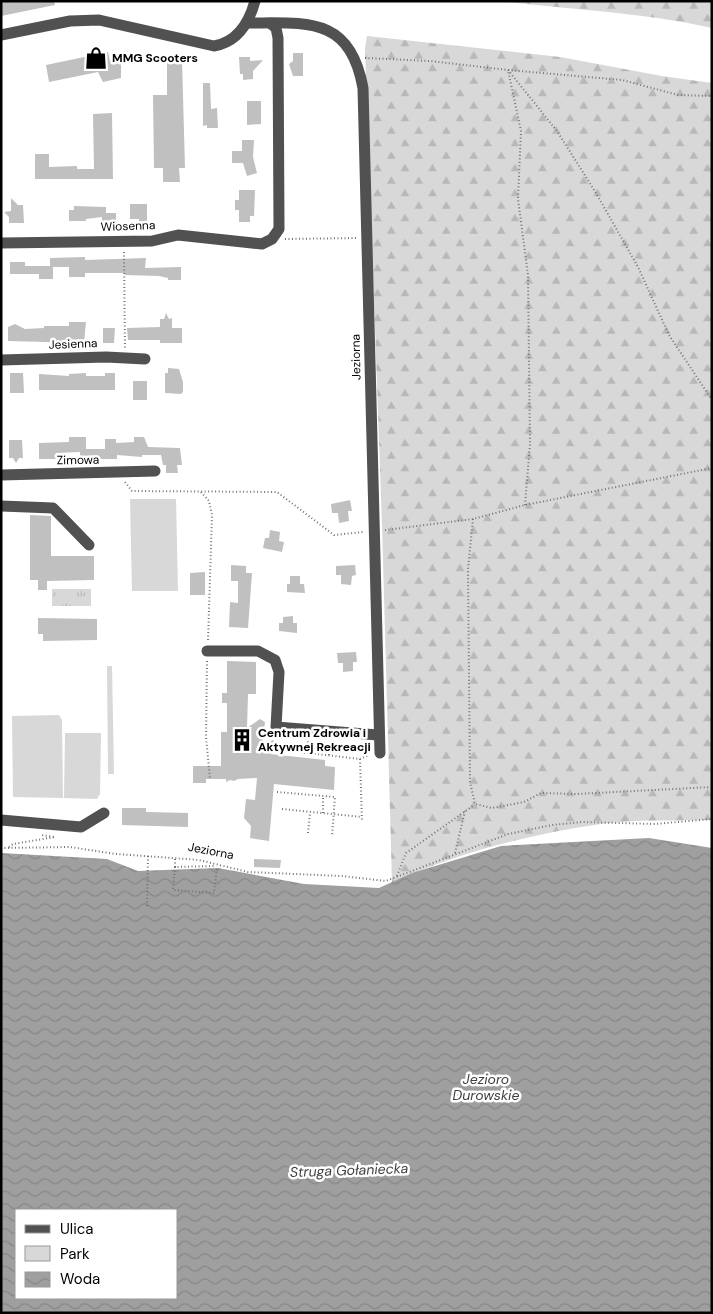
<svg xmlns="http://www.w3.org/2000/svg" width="713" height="1314" font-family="'DM Sans',sans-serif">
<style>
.green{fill:#d8d8d8}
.forest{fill:url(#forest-firs)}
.park{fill:url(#park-tufts)}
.water{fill:url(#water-waves);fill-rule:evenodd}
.building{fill:#c0c0c0}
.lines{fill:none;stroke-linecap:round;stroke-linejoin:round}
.path{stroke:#737373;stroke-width:2;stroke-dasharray:1 2.5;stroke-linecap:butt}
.minor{stroke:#515151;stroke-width:11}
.labels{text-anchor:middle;stroke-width:5;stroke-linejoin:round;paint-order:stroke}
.poi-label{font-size:12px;font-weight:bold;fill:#000;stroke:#fff;text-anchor:start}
.street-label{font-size:12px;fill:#000;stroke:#fff}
.water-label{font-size:14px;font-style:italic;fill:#404040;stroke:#fff}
</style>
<defs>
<pattern id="forest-firs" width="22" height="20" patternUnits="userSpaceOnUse" patternTransform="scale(1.25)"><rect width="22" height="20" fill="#d8d8d8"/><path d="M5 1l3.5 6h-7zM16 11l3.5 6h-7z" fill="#b8b8b8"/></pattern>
<pattern id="park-tufts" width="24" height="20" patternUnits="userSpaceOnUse" patternTransform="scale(1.25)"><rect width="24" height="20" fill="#d8d8d8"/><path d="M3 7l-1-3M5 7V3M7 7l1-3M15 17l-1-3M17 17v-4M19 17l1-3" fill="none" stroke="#b8b8b8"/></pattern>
<pattern id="water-waves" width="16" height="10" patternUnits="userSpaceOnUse" patternTransform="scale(1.25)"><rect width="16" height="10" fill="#9f9f9f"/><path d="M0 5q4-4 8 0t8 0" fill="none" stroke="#878787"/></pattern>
</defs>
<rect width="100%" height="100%" fill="#fff"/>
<!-- green -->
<g class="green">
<polygon points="130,499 176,499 178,591 132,591"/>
<polygon points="107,666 112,666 114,774 108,774"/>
<polygon points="59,715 62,720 63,798 13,797 12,716"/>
<polygon points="65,733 101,733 100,794 97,799 64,798"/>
</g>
<!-- forest -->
<g class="forest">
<path d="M500,1h212v27c-70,-16 -141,-18 -212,-27z"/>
<path d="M367,36l193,21 102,19 50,7v737c-37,1 -75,-1 -111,4 -70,10 -145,29 -209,59l-10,-358 -17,-477z"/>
</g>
<!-- park -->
<rect class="park" x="52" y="589" width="39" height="17"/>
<!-- water -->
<path class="water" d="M649,838l63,10v465h-711v-460l106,6 31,12 80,-3 86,16 75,4 33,-15 89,-27zM16,1210h160v88h-160z"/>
<!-- building -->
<g class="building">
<polygon points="1,1 54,1 55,5 1,16"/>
<polygon points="108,52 110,61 121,60 121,78 103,82 98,72 49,82 46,65"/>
<polygon points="293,53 303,53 303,76 293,76 289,64 293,61"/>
<polygon points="239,57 250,57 250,61 263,60 253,71 253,79 243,80 243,74 240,74"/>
<polygon points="182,60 185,168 179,168 180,182 163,182 163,168 154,168 153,95 167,95 167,61"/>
<polygon points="203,83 210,83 211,109 217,108 218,128 207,128 207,125 203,126"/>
<polygon points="247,101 261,101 261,124 247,125"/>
<polygon points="112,113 113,179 35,179 35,154 49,154 49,167 77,166 77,169 94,169 93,114"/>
<polygon points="242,140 254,140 253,157 257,173 247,176 243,163 232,163 232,151 242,151"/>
<polygon points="239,190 255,190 254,216 250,216 250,222 239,222 239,210 235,210 235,200 239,200"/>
<polygon points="11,198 18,205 23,205 24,223 9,223 9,217 4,212 11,211"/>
<polygon points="130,204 147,204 147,226 139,226 139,219 130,219"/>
<polygon points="74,206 106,207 106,213 116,213 116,227 102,227 102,217 86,219 86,221 69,221 69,210 74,210"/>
<polygon points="85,257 85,260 146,258 145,268 181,267 181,280 168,280 168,278 159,276 125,275 125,273 85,273 85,277 69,277 69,267 53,267 53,279 39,279 39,274 10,274 10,262 25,262 25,266 50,266 50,258"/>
<polygon points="166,313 169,319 172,318 172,328 182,328 182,343 160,343 160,340 128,340 127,328 160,327 160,319 164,319"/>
<polygon points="69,322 86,322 84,343 8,341 8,327 15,324 25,329 44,328 44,326 69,326"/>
<polygon points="103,328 115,328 114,343 103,343"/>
<polygon points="168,368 179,369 183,382 183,392 181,394 165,393 165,373 168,373"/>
<polygon points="10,373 23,373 24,393 10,393"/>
<polygon points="86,373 86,376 105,376 105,373 115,373 115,390 39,390 39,374 69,376 69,374"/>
<rect x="133" y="381" width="14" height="19"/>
<polygon points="69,437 86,437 86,449 105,449 105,439 116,439 116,443 134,442 134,437 144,437 148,447 180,448 182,465 177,465 178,473 166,473 166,465 163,465 161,455 142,455 142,457 117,455 117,459 80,459 80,452 56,453 56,459 39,459 39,443 69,442"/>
<polygon points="9,440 22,440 23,458 19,458 16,463 13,458 9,458"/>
<polygon points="350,500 352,511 348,511 349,521 339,523 338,513 332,513 331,504"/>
<polygon points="30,515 51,516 51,556 94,556 94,580 47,581 47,590 38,590 38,580 30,580"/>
<polygon points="270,530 280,532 279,541 284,542 282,552 263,548 265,538 269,538"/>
<polygon points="231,565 246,566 246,573 252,573 248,628 229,627 230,602 238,603 238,581 231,581"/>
<polygon points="355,565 356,575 352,576 351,585 341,584 341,575 336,575 336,566"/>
<polygon points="205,572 205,595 190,595 190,573"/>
<polygon points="290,576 300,576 300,584 304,584 305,593 287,592 287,584 290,584"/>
<polygon points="293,616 293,623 297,623 297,633 279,631 279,623 283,623 283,617"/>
<polygon points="38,618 97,619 97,640 43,641 43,634 38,634"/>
<polygon points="356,652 357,662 353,662 353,671 343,672 343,663 338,663 337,653"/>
<polygon points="227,661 256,662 256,694 248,694 247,728 260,719 265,722 262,745 273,740 278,745 270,754 325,760 325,766 335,767 334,790 274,784 269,841 250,838 251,826 244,818 246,799 255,800 257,778 238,779 234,781 230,780 226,782 226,779 206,779 206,783 193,783 193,766 221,766 221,732 227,732 227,703 222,703 222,693 227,693"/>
<polygon points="122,808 146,808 146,812 188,813 188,827 122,825"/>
<polygon points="254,859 281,860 280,868 254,867"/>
</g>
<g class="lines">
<!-- path -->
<g class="path">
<polyline points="365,58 430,61 508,70 557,131 596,193 638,267 669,335 712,400"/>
<polyline points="285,239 358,238"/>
<polyline points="124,252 125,348"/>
<polyline points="125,482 132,491 277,492 334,535 363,532"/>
<polyline points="201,492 209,501 212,515 208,641"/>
<polyline points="525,505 530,444 528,275 518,199 521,131 508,70 622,80 678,95 712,96"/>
<polyline points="473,519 468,569 470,782 475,804 492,808 524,802 541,793 576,794 712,787"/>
<polyline points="385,530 473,519 525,505 712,468"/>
<polyline points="207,661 206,737 210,779"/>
<polyline points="288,748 291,751 360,759 369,755"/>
<polyline points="307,753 308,740"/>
<polyline points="329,755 330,743"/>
<polyline points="360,759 362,822"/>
<polyline points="277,792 335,797 332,836"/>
<polyline points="282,809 362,817"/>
<polyline points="323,813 323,796"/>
<polyline points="308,833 310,813"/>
<polyline points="9,847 13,844 55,837 41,835"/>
<polyline points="1,848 70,847 116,854 199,860 248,872 342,876 386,881 508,834 552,825 582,822 655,824 712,819"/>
<polyline points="455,853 465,811"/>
<polyline points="175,859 175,867 214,866"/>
<polyline points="175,867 173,890 214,893 217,867"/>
<polyline points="397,876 406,853 474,805"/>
<polyline points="147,906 148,856"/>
</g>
<!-- minor -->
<g class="minor">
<path d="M247,23c60,0 103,-7 116,65l17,665"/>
<path d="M1,35l69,-14 29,-1 115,26c24,-4 35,-23 41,-45"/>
<polyline points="1,243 152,241 178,235 262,244 272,239 279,229 278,38 276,28 271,24"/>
<polyline points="1,360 106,357 145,359"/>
<polyline points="1,475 155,471"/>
<polyline points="1,506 53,508 89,545"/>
<polyline points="207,651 258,651 275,660 279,672 276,727 378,735"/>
<polyline points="1,820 81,827 104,813"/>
</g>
</g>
<!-- icons -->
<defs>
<symbol id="shop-bare" viewBox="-9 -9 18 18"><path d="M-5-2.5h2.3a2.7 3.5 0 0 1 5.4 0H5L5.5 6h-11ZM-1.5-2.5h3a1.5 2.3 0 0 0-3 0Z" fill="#000" stroke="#fff" stroke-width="2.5" paint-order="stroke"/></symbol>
<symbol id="building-bare" viewBox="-9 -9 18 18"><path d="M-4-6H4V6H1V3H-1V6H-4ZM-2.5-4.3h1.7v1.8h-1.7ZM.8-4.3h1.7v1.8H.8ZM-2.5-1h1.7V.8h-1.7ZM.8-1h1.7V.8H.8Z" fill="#000" stroke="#fff" stroke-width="2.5" paint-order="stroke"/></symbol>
</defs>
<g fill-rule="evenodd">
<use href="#shop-bare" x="80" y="42" width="32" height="32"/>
<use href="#building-bare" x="226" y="724" width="32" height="32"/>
</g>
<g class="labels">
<!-- poi labels -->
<g class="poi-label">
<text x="112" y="62">MMG Scooters</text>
<text x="258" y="737">Centrum Zdrowia i<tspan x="258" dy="14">Aktywnej Rekreacji</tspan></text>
</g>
<!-- street labels -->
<g class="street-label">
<text transform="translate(128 226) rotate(-2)" y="4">Wiosenna</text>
<text transform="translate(73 344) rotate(-2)" y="4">Jesienna</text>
<text transform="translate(356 357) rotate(-91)" y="4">Jeziorna</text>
<text transform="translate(78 460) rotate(-1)" y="4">Zimowa</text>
<text transform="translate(211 851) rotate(11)" y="4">Jeziorna</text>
</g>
<!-- water labels -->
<g class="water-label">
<text x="486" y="1084">Jezioro<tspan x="486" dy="16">Durowskie</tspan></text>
<text transform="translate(349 1170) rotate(-2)" y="5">Struga Gołaniecka</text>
</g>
</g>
<!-- border -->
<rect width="713" height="1314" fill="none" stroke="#000000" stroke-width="5"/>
<!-- legend -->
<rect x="15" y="1209" width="162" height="90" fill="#ffffff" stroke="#999999"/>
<rect x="25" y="1225" width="25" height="8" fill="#515151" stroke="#999999"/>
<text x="60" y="1234" font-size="15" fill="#000000">Ulica</text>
<rect x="25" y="1246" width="25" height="15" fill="#d8d8d8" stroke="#999999"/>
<text x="60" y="1259" font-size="15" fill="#000000">Park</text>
<rect x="25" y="1272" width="25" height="15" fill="url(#water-waves)" stroke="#999999"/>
<text x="60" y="1284" font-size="15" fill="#000000">Woda</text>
</svg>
